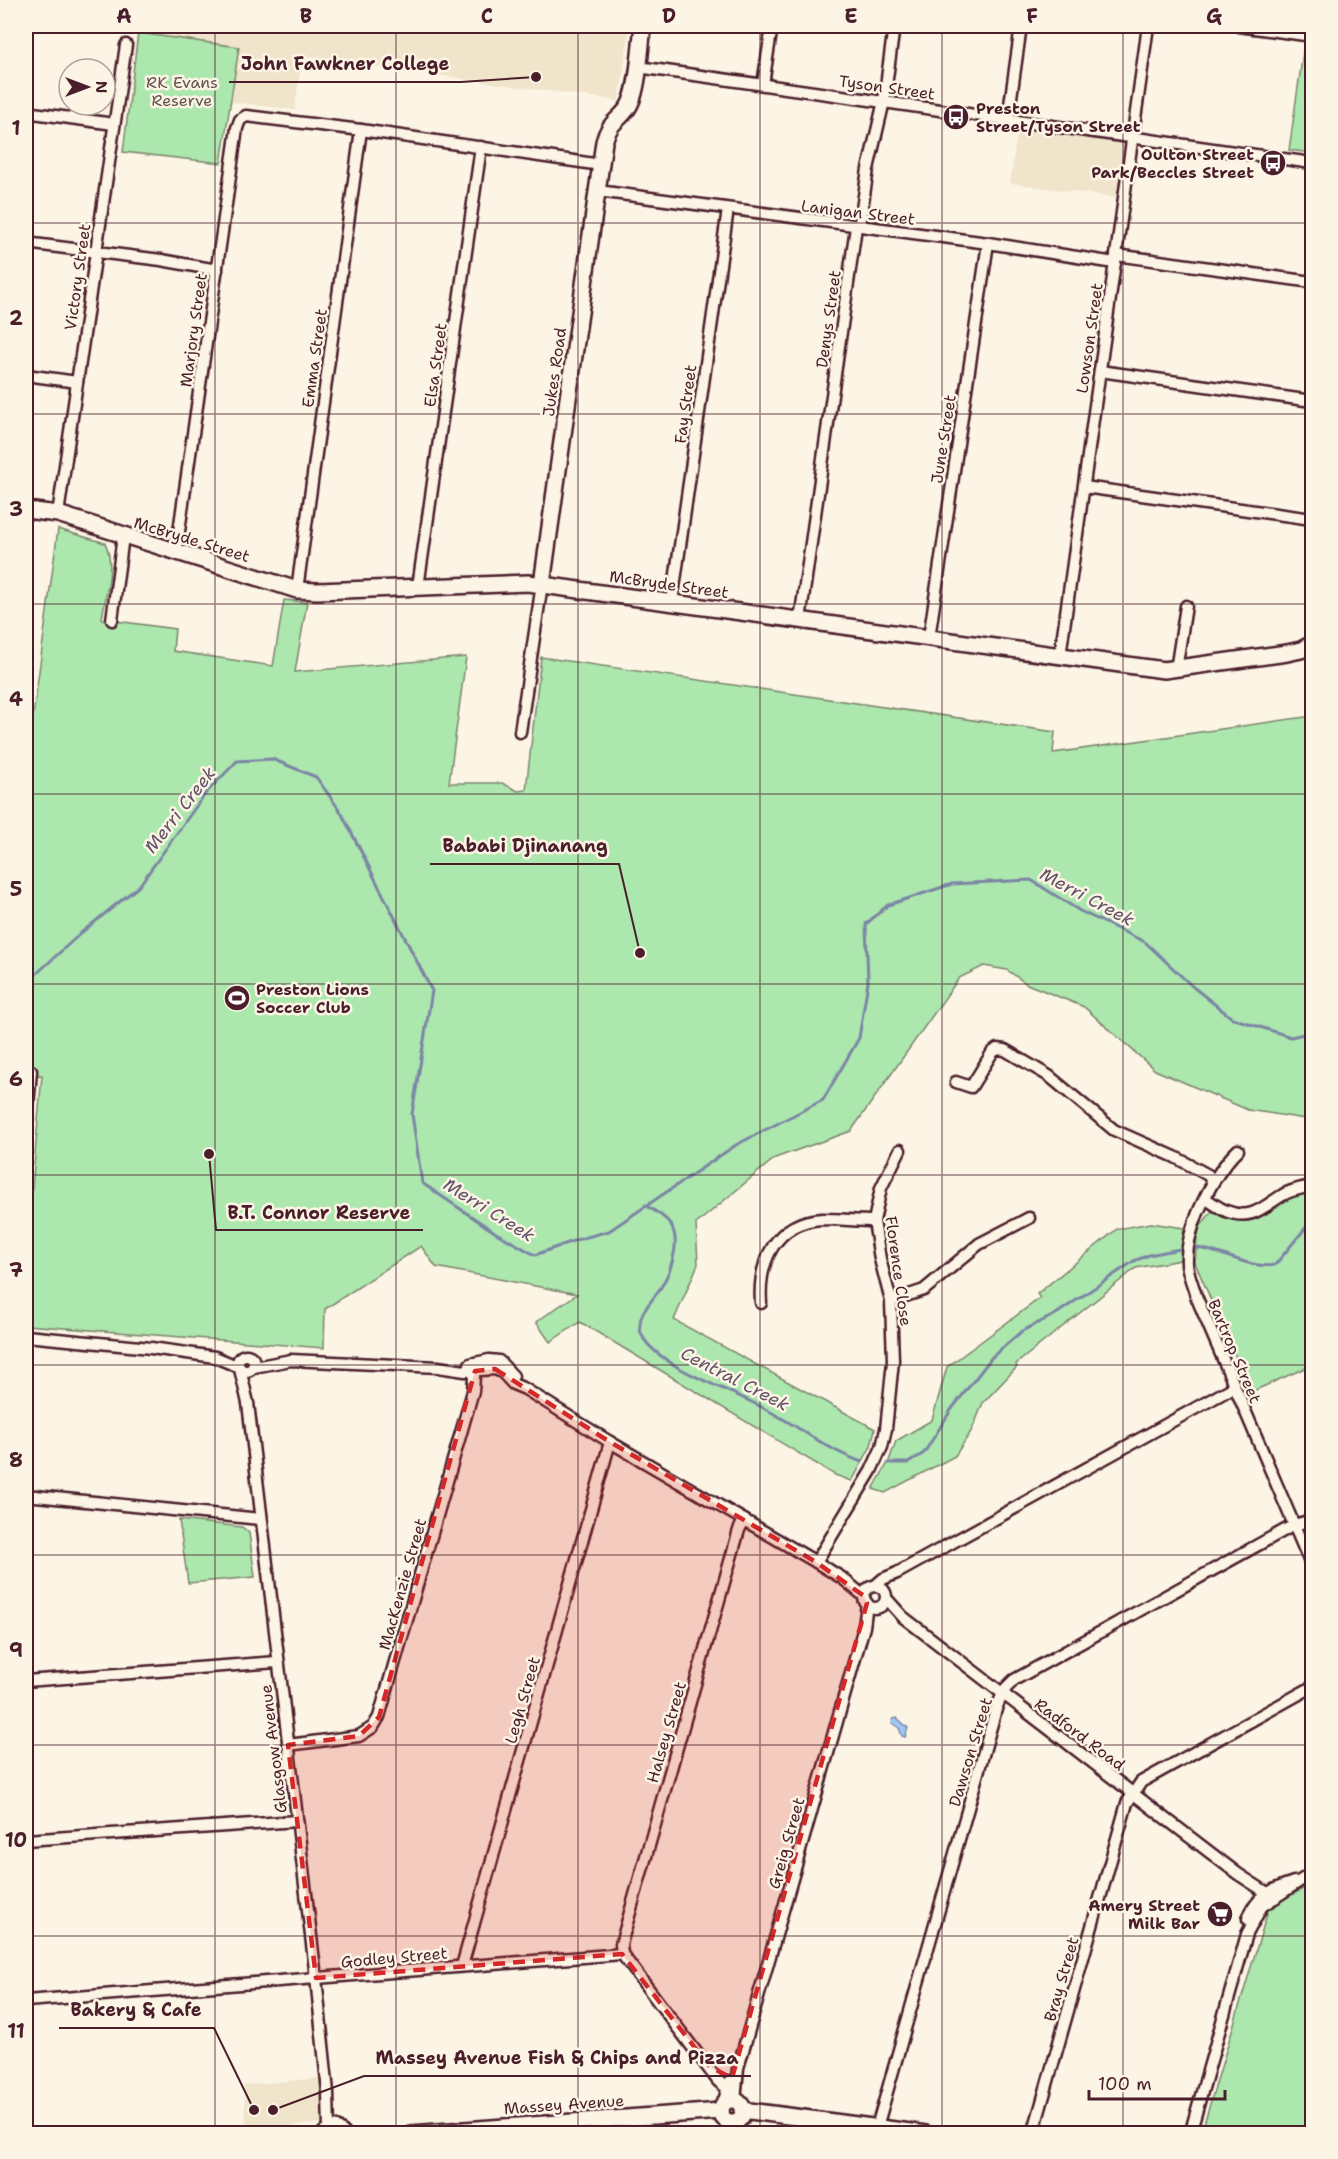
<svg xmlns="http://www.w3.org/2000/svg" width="1338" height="2159" font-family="'Shantell Sans',sans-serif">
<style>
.built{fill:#f0e4cb}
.green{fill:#ace7ad;stroke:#7b836c;stroke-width:1.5}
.water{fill:#9dc9f7;stroke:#7c85a5;stroke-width:1.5}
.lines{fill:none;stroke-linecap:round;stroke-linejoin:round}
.stream{stroke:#7c85a5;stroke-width:3}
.street-casing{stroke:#4a1f2b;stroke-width:15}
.secondary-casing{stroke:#4a1f2b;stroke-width:20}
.street{stroke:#fcf5e5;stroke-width:10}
.secondary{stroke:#fcf5e5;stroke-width:15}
.marked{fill:#d62828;fill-opacity:0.2;stroke:#d62828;stroke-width:4.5;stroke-dasharray:12 8;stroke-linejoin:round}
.grid{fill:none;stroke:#4a1f2b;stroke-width:1.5;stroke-opacity:0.55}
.labels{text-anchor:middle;stroke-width:5;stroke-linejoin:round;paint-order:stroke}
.park-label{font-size:16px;fill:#62514c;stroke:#fcf5e5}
.street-label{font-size:16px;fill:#4a1f2b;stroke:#fcf5e5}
.poi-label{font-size:16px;font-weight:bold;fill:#4a1f2b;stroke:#fcf5e5;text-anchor:start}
.water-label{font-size:18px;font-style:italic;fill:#635268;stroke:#fcf5e5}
.leader{fill:none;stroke:#4a1f2b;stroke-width:2}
.callout-dot{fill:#4a1f2b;stroke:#fcf5e5;stroke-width:2}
.callout-label{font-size:18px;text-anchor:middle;font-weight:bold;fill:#4a1f2b;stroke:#fcf5e5;stroke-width:5;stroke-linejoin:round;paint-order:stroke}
.neatline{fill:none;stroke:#4a1f2b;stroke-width:2}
.grid-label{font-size:20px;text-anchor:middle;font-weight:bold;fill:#4a1f2b}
</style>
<rect width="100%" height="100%" fill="#fcf5e5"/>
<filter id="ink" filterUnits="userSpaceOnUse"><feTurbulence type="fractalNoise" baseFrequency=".0167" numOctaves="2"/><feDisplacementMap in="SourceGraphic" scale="12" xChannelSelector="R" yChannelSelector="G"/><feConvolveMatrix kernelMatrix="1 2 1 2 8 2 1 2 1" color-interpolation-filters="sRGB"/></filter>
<g filter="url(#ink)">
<!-- built -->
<g class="built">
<polygon points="128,26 630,26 619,101 302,56 295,110 231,102 238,47 127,32"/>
<polygon points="1018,125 1124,142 1126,151 1119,198 1010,183"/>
<polygon points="322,2078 326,2123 246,2130 244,2085"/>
</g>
<!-- green -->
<g class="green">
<polygon points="138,33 239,47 221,163 123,152"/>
<polygon points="1304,45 1312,46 1312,153 1289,150"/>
<path d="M58,529l47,14c11,22 0,53 -3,76l73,10 -2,22 100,15 11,-66 23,2 -12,70 171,-15 -17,126h53l16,8 8,-1 15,-133 514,75 -2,21 259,-37v404l-64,-10 -93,-40 -71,-63 -57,-23 -20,-14 -23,-4 -25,12 -108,153 -76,27 -79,66 2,40 -24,56 201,109 -4,17 -19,35 -17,-6 -255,-153 -30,20 -14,-20 41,-28 -141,-27 -15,-21 -96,63 -1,39 -298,-23v-69l16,-181 -16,1v-307z"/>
<polygon points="1312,1190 1312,1365 1251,1392 1195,1263 1197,1239 1200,1227 1214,1208 1236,1217 1286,1196"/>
<polygon points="1151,1223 1184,1228 1180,1260 1136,1268 1016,1364 1017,1367 983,1403 972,1430 955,1456 885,1493 873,1489 889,1461 896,1441 932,1420 947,1367 1040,1298 1037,1294 1117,1229"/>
<polygon points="179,1520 242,1527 249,1533 255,1577 188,1583"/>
<polygon points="1312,1884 1312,2133 1201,2134 1269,1907"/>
</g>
<!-- water -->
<polygon class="water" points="897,1718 908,1728 905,1737 902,1736 899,1728 892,1723 893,1719"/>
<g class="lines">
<!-- stream -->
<g class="stream">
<polyline points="26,986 34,976 81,933 139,886 205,794 237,761 272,759 316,777 341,812 432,991 412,1114 422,1183 496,1233 535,1255 576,1240 609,1231 736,1145 823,1100 859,1038 868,982 866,924 888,905 952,884 1031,880 1080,911 1145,942 1193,987 1232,1018 1291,1037 1312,1032"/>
<path d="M645,1205c9,6 19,10 25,19 13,18 -1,53 -13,69 -8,12 -19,21 -17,36 2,15 22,28 34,36 28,17 62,28 91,44 32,16 62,41 97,53"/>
<path d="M1196,1248c25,2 55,22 79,17l37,-45"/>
<polyline points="889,1463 908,1463 924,1453 951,1410 992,1357 1022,1331 1056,1314 1134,1261 1149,1255 1180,1249"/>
</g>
<defs>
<g id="street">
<polyline points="1239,26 1312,36"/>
<polyline points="638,67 1312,163"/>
<polyline points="763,84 772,26"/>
<polyline points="26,112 114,124"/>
<polyline points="1008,119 1021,26"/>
<polyline points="598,191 988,243 1115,263"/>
<polyline points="26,243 161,260 217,270"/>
<polyline points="1116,255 1312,282"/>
<polyline points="1100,371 1312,401"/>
<polyline points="26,375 77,382"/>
<polyline points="1084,487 1312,519"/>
<polyline points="58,514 126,45"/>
<polyline points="176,552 237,128 240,120 246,116 361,130 601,165"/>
<polyline points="418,587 481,147"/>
<polyline points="297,590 361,130"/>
<polyline points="672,602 728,209"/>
<polyline points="112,620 123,536"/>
<polyline points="800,620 856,227 860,222 868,169 884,101 894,26"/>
<polyline points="929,638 988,243"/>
<polyline points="1060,656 1148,26"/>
<polyline points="1176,670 1186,606"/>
<polyline points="520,732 542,584"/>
<polyline points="956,1082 971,1087 992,1053 997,1049 1005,1050 1049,1076 1114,1130 1175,1157 1208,1175 1212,1181"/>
<polyline points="26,1129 31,1071"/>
<path d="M1238,1150c-24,23 -53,78 -51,114 1,10 6,21 9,32l116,271"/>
<path d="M1206,1199c7,4 13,9 20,12 25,10 36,-3 55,-15 9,-6 21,-8 31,-10"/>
<polyline points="891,1301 924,1290 979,1244 1029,1218"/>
<path d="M761,1303c-3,-41 14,-81 61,-84 18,0 35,2 52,2"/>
<polyline points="26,1336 151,1348 215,1357 239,1367"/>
<circle cx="246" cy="1363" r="8"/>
<polyline points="470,1364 489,1360 499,1361 513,1376"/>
<polyline points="254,1367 291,1360 438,1367 465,1371 495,1369 502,1372 513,1384 525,1389 610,1442 816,1562 842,1578 864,1596"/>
<polyline points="240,1369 248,1403 316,1978 328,2092 329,2130"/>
<polyline points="26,1495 260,1519"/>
<polyline points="816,1562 871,1471 882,1447 886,1429 893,1361 891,1301 880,1259 874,1221 881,1188 900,1150"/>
<polyline points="875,1586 883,1579 897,1573 1234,1387"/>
<circle cx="875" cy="1597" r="11"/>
<polyline points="886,1598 903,1617 1238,1874 1275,1898"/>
<polyline points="26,1681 277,1662"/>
<polyline points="288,1745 359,1736 373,1727 379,1717 473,1391 475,1363"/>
<polyline points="26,1840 297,1821"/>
<path d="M1248,1919c8,-23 24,-30 46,-37"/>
<polyline points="622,1954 621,1944 739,1530 744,1520"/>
<polyline points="462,1966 610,1442"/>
<polyline points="26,2001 622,1954 718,2081 727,2088 735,2089"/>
<polyline points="735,2101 738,2068 864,1627 867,1603"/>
<polyline points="723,2104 730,2081"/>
<polyline points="738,2120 738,2134"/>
<polyline points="729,2122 734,2134"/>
<polyline points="877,2127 997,1706 1006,1688 1014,1680 1294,1525 1312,1520"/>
<polyline points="1033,2134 1127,1803 1141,1782 1312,1687"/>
<polyline points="1190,2134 1247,1934 1262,1906 1312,1873"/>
</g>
<g id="secondary">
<polyline points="26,510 58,514 297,590 317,591 528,583 1164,670 1287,653 1301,650 1312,644"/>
<path d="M542,584l62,-442c6,-23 18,-22 26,-38 9,-18 10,-57 13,-78"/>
<circle cx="732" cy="2111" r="11"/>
<polyline points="742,2110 926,2134"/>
<polyline points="325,2134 335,2129 342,2134"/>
<polyline points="411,2134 721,2111"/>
</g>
</defs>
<!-- street casing -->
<use href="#street" class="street-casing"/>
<!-- secondary casing -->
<use href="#secondary" class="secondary-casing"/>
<!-- street -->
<use href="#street" class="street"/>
<!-- secondary -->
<use href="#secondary" class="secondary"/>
</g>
</g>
<!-- marked area -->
<path class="marked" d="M495,1369l115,73 206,120 48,34 3,7 -135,475 -22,-11 -88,-113 -306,24 -28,-233 71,-9 20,-19 96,-346z"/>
<!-- grid -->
<path class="grid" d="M215,26v2108M396,26v2108M578,26v2108M760,26v2108M942,26v2108M1123,26v2108M26,223h1286M26,414h1286M26,604h1286M26,794h1286M26,984h1286M26,1175h1286M26,1365h1286M26,1555h1286M26,1745h1286M26,1936h1286"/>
<!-- icons -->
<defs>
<symbol id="bus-disc" viewBox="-11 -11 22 22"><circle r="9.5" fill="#4a1f2b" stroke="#fcf5e5"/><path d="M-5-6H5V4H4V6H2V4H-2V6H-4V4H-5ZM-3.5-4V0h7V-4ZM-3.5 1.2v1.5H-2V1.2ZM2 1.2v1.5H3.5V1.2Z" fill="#fff"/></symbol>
<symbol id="stadium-disc" viewBox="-11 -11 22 22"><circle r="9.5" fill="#4a1f2b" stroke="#fcf5e5"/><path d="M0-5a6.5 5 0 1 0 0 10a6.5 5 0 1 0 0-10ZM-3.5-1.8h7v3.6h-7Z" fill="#fff"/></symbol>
<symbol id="supermarket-disc" viewBox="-11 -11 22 22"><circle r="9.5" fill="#4a1f2b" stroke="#fcf5e5"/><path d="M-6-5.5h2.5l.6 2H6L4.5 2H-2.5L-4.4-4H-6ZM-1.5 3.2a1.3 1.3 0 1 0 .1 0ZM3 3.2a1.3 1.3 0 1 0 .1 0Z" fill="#fff"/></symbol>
</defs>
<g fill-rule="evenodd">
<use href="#bus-disc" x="941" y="102" width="30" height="30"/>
<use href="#bus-disc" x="1258" y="148" width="30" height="30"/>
<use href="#stadium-disc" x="222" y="983" width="30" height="30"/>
<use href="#supermarket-disc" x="1205" y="1899" width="30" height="30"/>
</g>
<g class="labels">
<!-- park labels -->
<g class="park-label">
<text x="182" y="88">RK Evans<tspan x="182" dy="18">Reserve</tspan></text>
</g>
<!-- street labels -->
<g class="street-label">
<text transform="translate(887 87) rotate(8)" y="6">Tyson Street</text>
<text transform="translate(858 212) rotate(7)" y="6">Lanigan Street</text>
<text transform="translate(77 277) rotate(-82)" y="6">Victory Street</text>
<text transform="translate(828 319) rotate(-82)" y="6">Denys Street</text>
<text transform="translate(193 330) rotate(-82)" y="6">Marjory Street</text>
<text transform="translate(1089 338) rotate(-82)" y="6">Lowson Street</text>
<text transform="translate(314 358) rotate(-82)" y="6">Emma Street</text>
<text transform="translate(435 365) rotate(-82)" y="6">Elsa Street</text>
<text transform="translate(554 372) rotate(-82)" y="6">Jukes Road</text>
<text transform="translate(685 404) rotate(-82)" y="6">Fay Street</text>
<text transform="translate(943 439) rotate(-81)" y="6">June Street</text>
<text transform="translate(192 539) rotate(17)" y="6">McBryde Street</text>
<text transform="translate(669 584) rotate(8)" y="6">McBryde Street</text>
<text transform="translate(899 1271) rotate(82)" y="6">Florence Close</text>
<text transform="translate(1235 1351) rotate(67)" y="6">Bartrop Street</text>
<text transform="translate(402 1584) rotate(-74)" y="6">MacKenzie Street</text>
<text transform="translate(522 1700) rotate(-74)" y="6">Legh Street</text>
<text transform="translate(666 1732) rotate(-74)" y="6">Halsey Street</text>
<text transform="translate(1080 1734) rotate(37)" y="6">Radford Road</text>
<text transform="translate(273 1749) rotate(-97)" y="6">Glasgow Avenue</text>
<text transform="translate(970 1752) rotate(-73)" y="6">Dawson Street</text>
<text transform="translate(786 1843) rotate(-74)" y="6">Greig Street</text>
<text transform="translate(394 1957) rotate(-5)" y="6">Godley Street</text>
<text transform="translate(1061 1979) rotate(-74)" y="6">Bray Street</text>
<text transform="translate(564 2104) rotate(-4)" y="6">Massey Avenue</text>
</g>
<!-- poi labels -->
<g class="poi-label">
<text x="976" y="114">Preston<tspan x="976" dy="18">Street/Tyson Street</tspan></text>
<text x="1254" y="160" text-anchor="end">Oulton Street<tspan x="1254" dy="18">Park/Beccles Street</tspan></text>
<text x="256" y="995">Preston Lions<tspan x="256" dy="18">Soccer Club</tspan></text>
<text x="1200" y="1911" text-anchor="end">Amery Street<tspan x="1200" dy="18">Milk Bar</tspan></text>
</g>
<!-- water labels -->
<g class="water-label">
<text transform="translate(180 810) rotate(-52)" y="6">Merri Creek</text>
<text transform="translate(1087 897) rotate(28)" y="6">Merri Creek</text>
<text transform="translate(489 1210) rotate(32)" y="6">Merri Creek</text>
<text transform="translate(735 1379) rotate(27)" y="6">Central Creek</text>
</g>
</g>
<!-- callouts -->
<path class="leader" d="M536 77L461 82H229M640 953L619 864H430M209 1154L216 1230H423M254 2110L214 2028H59M273 2110L364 2076H751"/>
<g class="callout-dot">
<circle cx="536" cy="77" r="6"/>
<circle cx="640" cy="953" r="6"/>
<circle cx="209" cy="1154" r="6"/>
<circle cx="254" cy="2110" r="6"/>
<circle cx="273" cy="2110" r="6"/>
</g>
<g class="callout-label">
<text x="345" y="70">John Fawkner College</text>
<text x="525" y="852">Bababi Djinanang</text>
<text x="319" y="1219">B.T. Connor Reserve</text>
<text x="136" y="2016">Bakery &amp; Cafe</text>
<text x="557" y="2064">Massey Avenue Fish &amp; Chips and Pizza</text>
</g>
<!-- margin -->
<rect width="1338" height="2159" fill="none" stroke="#fcf5e5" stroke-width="66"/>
<!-- north arrow -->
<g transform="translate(87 87) rotate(90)"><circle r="28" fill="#fcf5e5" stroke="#b59f9b" stroke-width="1.5"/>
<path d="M0-4.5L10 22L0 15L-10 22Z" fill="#4a1f2b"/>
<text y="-9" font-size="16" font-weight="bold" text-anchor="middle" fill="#4a1f2b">N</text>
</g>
<!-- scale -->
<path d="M1089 2090v9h136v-9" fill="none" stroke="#4a1f2b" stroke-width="3"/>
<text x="1098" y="2090" font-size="18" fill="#4a1f2b" stroke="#fcf5e5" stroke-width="4.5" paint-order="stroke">100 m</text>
<rect x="33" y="33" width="1272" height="2093" class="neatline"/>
<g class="grid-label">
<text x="124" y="23">A</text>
<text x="306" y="23">B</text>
<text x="487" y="23">C</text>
<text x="669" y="23">D</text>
<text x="851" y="23">E</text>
<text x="1032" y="23">F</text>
<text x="1214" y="23">G</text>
<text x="16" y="135">1</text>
<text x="16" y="325">2</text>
<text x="16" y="516">3</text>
<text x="16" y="706">4</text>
<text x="16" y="896">5</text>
<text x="16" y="1086">6</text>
<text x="16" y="1277">7</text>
<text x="16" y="1467">8</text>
<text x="16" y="1657">9</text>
<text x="16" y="1847">10</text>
<text x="16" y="2038">11</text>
</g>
</svg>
